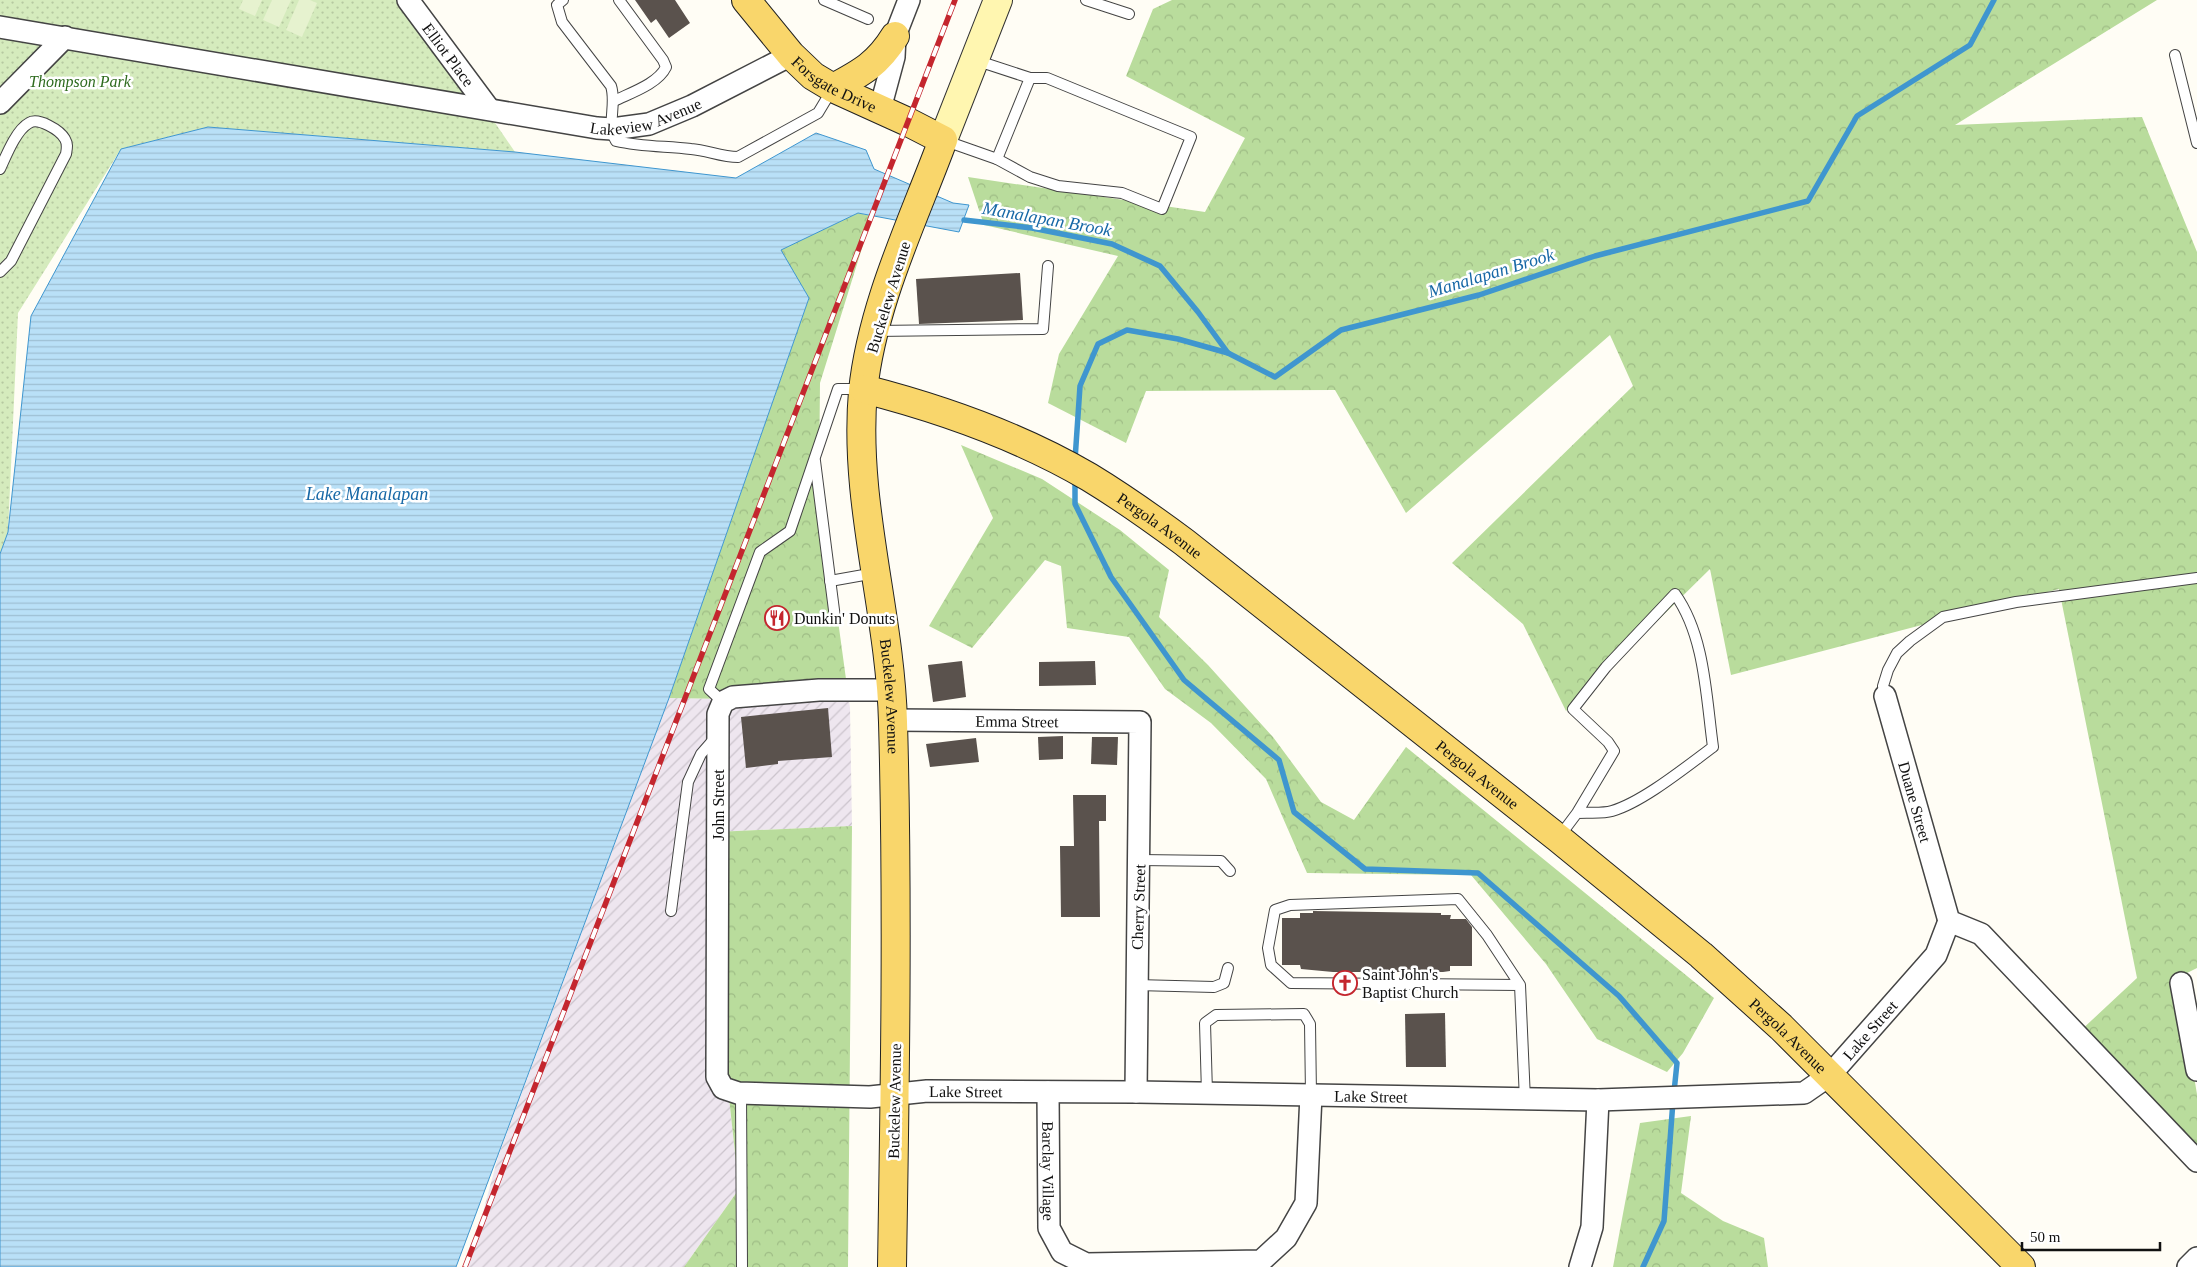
<svg xmlns="http://www.w3.org/2000/svg" width="2197" height="1267" font-family="Georgia,serif">
<style>
.industrial{fill:url(#industrial-furrows)}
.grass{fill:url(#grass-dots)}
.forest{fill:url(#forest-crowns)}
.pitch{fill:#e6f2cf}
.water{fill:url(#water-rules);stroke:#3f96cf}
.lines{fill:none;stroke-linecap:round;stroke-linejoin:round}
.stream{stroke:#3f96cf;stroke-width:5.5}
.building{fill:#5a524d}
.lane-casing{stroke:#444;stroke-width:12}
.street-casing{stroke:#444;stroke-width:24}
.secondary-casing{stroke:#333;stroke-width:30}
.primary-casing{stroke:#222;stroke-width:30}
.lane{stroke:#fff;stroke-width:10}
.street{stroke:#fff;stroke-width:21}
.secondary{stroke:#fff6b0;stroke-width:28}
.primary{stroke:#f9d66b;stroke-width:28}
.rail-casing{stroke:#c4262e;stroke-width:5.5}
.rail{stroke:#fff;stroke-width:4;stroke-dasharray:11;stroke-linecap:butt}
.labels{text-anchor:middle;stroke-width:5;stroke-linejoin:round;paint-order:stroke}
.street-label{font-size:16px;fill:#111;stroke:#fff}
.park-label{font-size:16px;font-style:italic;fill:#2f6b1f;stroke:#fff}
.poi-label{font-size:16px;fill:#111;stroke:#fff;text-anchor:start}
.water-label{font-size:18px;font-style:italic;fill:#1768a6;stroke:#fff}
</style>
<defs>
<pattern id="industrial-furrows" width="10" height="10" patternUnits="userSpaceOnUse" patternTransform="scale(1.25)"><rect width="10" height="10" fill="#eee6ef"/><path d="M-1 1l2-2M0 10L10 0M9 11l2-2" fill="none" stroke="#cbc4cc"/></pattern>
<pattern id="grass-dots" width="8" height="8" patternUnits="userSpaceOnUse" patternTransform="scale(1.25)"><rect width="8" height="8" fill="#d5ebbd"/><path d="M2 2h.1M6 6h.1" fill="none" stroke="#b6c8a1" stroke-width="1.8" stroke-linecap="round"/></pattern>
<pattern id="forest-crowns" width="20" height="18" patternUnits="userSpaceOnUse" patternTransform="scale(1.25)"><rect width="20" height="18" fill="#b9dc9c"/><path d="M2 6a3 3 0 1 1 6 0M12 15a3 3 0 1 1 6 0" fill="none" stroke="#9ebc85"/></pattern>
<pattern id="water-rules" width="6" height="5" patternUnits="userSpaceOnUse" patternTransform="scale(1.25)"><rect width="6" height="5" fill="#b9e0f7"/><path d="M0 2.5h6" fill="none" stroke="#9ebfd3"/></pattern>
</defs>
<rect width="100%" height="100%" fill="#fffdf5"/>
<!-- industrial -->
<polygon class="industrial" points="669,698 849,701 850,708 852,826 715,832 716,979 739,1189 684,1267 468,1267 498,1157"/>
<!-- grass -->
<polygon class="grass" points="0,0 411,0 515,152 208,127 121,149 18,313 8,532 0,554"/>
<!-- forest -->
<g class="forest">
<polygon points="1172,0 2157,0 1955,125 2142,117 2197,252 2197,968 2177,978 2197,1094 2197,1165 2077,1034 2137,978 2059,589 1731,675 1710,569 1566,711 1523,624 1452,563 1633,386 1610,335 1406,513 1335,390 1146,391 1126,443 1048,403 1059,354 1118,256 984,225 968,177 1205,212 1245,138 1126,76 1153,9"/>
<polygon points="858,213 872,216 820,383 819,481 849,701 669,698 809,298 780,250"/>
<polygon points="961,445 1042,479 1120,530 1169,570 1159,617 1208,665 1273,737 1321,802 1354,820 1406,747 1714,998 1683,1053 1667,1072 1597,1039 1546,964 1471,875 1307,873 1266,779 1211,723 1165,689 1129,637 1067,628 1061,566 1045,560 972,648 929,626 993,518"/>
<polygon points="852,826 848,1267 684,1267 739,1189 716,979 715,832"/>
<polygon points="1691,1116 1681,1193 1723,1221 1764,1238 1768,1267 1613,1267 1640,1123"/>
</g>
<!-- pitch -->
<g class="pitch">
<polygon points="243,0 262,0 255,16 239,9"/>
<polygon points="272,0 291,0 279,27 263,20"/>
<polygon points="299,0 310,0 317,3 302,37 286,30"/>
</g>
<!-- water -->
<polygon class="water" points="208,127 515,152 736,178 816,133 866,150 874,169 953,203 969,205 959,232 858,213 781,250 809,298 669,698 456,1267 0,1267 0,554 8,532 31,316 121,149"/>
<g class="lines">
<!-- stream -->
<g class="stream">
<polyline points="964,220 1032,228 1112,244 1160,266 1198,312 1228,353 1275,377 1341,330 1479,295 1595,256 1808,201 1857,116 1970,45 1994,0"/>
<polyline points="1075,460 1080,386 1098,344 1127,330 1178,339 1228,353"/>
<polyline points="1075,479 1075,504 1111,577 1184,680 1279,760 1294,812 1365,869 1478,873 1619,996 1677,1063 1674,1092"/>
<polyline points="1643,1267 1664,1221 1673,1101"/>
</g>
</g>
<!-- building -->
<g class="building">
<polygon points="635,0 675,0 690,23 669,38 656,19 651,23"/>
<polygon points="1020,273 1023,320 919,324 916,279"/>
<polygon points="962,661 966,697 933,702 928,665"/>
<polygon points="1095,661 1096,685 1039,686 1039,662"/>
<polygon points="828,708 832,757 778,761 778,764 746,768 741,717"/>
<polygon points="1063,736 1063,759 1039,760 1038,737"/>
<polygon points="1092,737 1118,737 1117,765 1091,764"/>
<polygon points="976,738 979,762 930,767 926,744"/>
<polygon points="1073,795 1106,795 1106,821 1099,821 1100,917 1061,917 1060,846 1074,846"/>
<polygon points="1313,911 1441,913 1441,915 1451,915 1450,919 1466,919 1472,927 1472,966 1450,966 1450,971 1443,972 1333,972 1301,969 1300,965 1282,965 1282,918 1300,918 1300,913 1313,913"/>
<polygon points="1445,1013 1446,1067 1406,1067 1405,1014"/>
</g>
<g class="lines">
<defs>
<g id="lane">
<path d="M563,0l-6,5 5,17 49,64c6,18 -5,39 5,55 26,6 50,5 75,8 16,1 30,8 47,8l80,-44 15,-25"/>
<polyline points="824,0 868,19"/>
<polyline points="1086,0 1129,14"/>
<polyline points="2175,55 2197,143"/>
<polyline points="975,60 1030,78 997,159"/>
<path d="M614,101c16,-8 44,-17 52,-34l-3,-7 -44,-60"/>
<polyline points="943,140 997,159 1030,177 1058,186 1122,193 1162,209 1191,137 1047,78 1030,78"/>
<path d="M0,169c6,-13 16,-39 29,-46 9,-6 31,7 36,16 3,5 2,9 1,15l-55,107 -11,11"/>
<polyline points="875,331 1043,329 1048,266"/>
<polyline points="815,461 835,618"/>
<polyline points="830,581 875,573"/>
<polyline points="1885,696 1883,686 1888,670 1897,653 1910,641 1943,617 2016,602 2197,578"/>
<polyline points="723,702 709,689 760,552 790,531 838,389 863,389"/>
<path d="M1559,837l18,-24 37,-62 -6,-9 -35,-33 33,-42 69,-73c30,42 31,102 38,153 -26,19 -70,55 -101,64 -10,3 -24,1 -35,2"/>
<polyline points="1139,860 1221,861 1230,871"/>
<polyline points="671,911 688,782 701,754 715,738"/>
<polyline points="1136,985 1214,987 1224,983 1228,968"/>
<polyline points="1520,985 1291,983 1271,965 1268,948 1275,910 1290,905 1458,899 1487,935 1520,985 1525,1100"/>
<polyline points="741,1093 742,1267"/>
<polyline points="1207,1093 1205,1023 1216,1015 1304,1014 1310,1024 1311,1095"/>
</g>
<g id="street">
<path id="s1" d="M408,0l81,109"/>
<path id="s2" d="M0,27l597,101 15,1 37,-5 43,-18 99,-51"/>
<polyline points="0,103 65,37"/>
<polyline points="880,109 894,57 895,36 909,0"/>
<path id="s3" d="M890,690h-71l-86,7 -10,5 -5,12 -1,363 6,11 15,5 132,4 57,-6 209,1 462,8 206,-7 26,-18 106,-120 13,-34"/>
<path id="s4" d="M1885,696l64,225 32,13 216,227"/>
<path id="s5" d="M893,720l247,2 -4,370"/>
<polyline points="2181,983 2197,1070"/>
<path id="s6" d="M1048,1092l1,136 13,24 24,12 175,-3 25,-23 20,-35 5,-108"/>
<polyline points="1580,1267 1592,1227 1598,1100"/>
<polyline points="2188,1267 2197,1258"/>
</g>
<polyline id="secondary" points="943,140 998,0"/>
<g id="primary">
<path id="s7" d="M746,0l45,55 22,21 20,12 75,34 35,18c-30,81 -71,164 -80,251 -10,111 27,220 30,331 5,181 2,363 -1,545"/>
<path d="M833,88c28,-15 45,-24 62,-52"/>
<path id="s8" d="M864,389c78,20 155,47 225,88 33,20 64,42 95,65l374,296 143,117 80,72 240,240"/>
</g>
</defs>
<!-- lane casing -->
<use href="#lane" class="lane-casing"/>
<!-- street casing -->
<use href="#street" class="street-casing"/>
<!-- secondary casing -->
<use href="#secondary" class="secondary-casing"/>
<!-- primary casing -->
<use href="#primary" class="primary-casing"/>
<!-- lane -->
<use href="#lane" class="lane"/>
<!-- street -->
<use href="#street" class="street"/>
<!-- secondary -->
<use href="#secondary" class="secondary"/>
<!-- primary -->
<use href="#primary" class="primary"/>
<defs>
<polyline id="rail" points="465,1267 955,0"/>
</defs>
<!-- rail casing -->
<use href="#rail" class="rail-casing"/>
<!-- rail -->
<use href="#rail" class="rail"/>
</g>
<!-- icons -->
<defs>
<symbol id="restaurant-ring" viewBox="-11 -11 22 22"><circle r="9.5" fill="#fff" stroke="#c4262e" stroke-width="1.5"/><path d="M-5-6h1v4h1v-4h1v4h1v-4h1v5L-1.5 .5V6h-2V.5L-5-1ZM5-6V6H3V1.5H1.5Q1.5-4 5-6Z" fill="#c4262e"/></symbol>
<symbol id="church-ring" viewBox="-11 -11 22 22"><circle r="9.5" fill="#fff" stroke="#c4262e" stroke-width="1.5"/><path d="M-1.2-6h2.4v3.5h3.3v2.4h-3.3V6h-2.4V-.1h-3.3v-2.4h3.3Z" fill="#c4262e"/></symbol>
</defs>
<g fill-rule="evenodd">
<use href="#restaurant-ring" x="763" y="604" width="28" height="28"/>
<use href="#church-ring" x="1331" y="969" width="28" height="28"/>
</g>
<g class="labels">
<!-- street labels -->
<g class="street-label">
<text dy="6" stroke="none"><textPath href="#s1" startOffset="68">Elliot Place</textPath></text>
<text dy="6" stroke="none"><textPath href="#s7" startOffset="124">Forsgate Drive</textPath></text>
<text dy="6" stroke="none"><textPath href="#s2" startOffset="656">Lakeview Avenue</textPath></text>
<text transform="translate(888 297) rotate(-73)" y="6">Buckelew Avenue</text>
<text dy="6" stroke="none"><textPath href="#s8" startOffset="328">Pergola Avenue</textPath></text>
<text dy="6" stroke="none"><textPath href="#s7" startOffset="818">Buckelew Avenue</textPath></text>
<text dy="6" stroke="none"><textPath href="#s5" startOffset="124">Emma Street</textPath></text>
<text dy="6" stroke="none"><textPath href="#s8" startOffset="732">Pergola Avenue</textPath></text>
<text dy="6" stroke="none"><textPath href="#s4" startOffset="110">Duane Street</textPath></text>
<text transform="translate(718 805) rotate(-90)" y="6">John Street</text>
<text transform="translate(1138 907) rotate(-88)" y="6">Cherry Street</text>
<text dy="6" stroke="none"><textPath href="#s3" startOffset="1731">Lake Street</textPath></text>
<text dy="6" stroke="none"><textPath href="#s8" startOffset="1138">Pergola Avenue</textPath></text>
<text dy="6" stroke="none"><textPath href="#s3" startOffset="801">Lake Street</textPath></text>
<text dy="6" stroke="none"><textPath href="#s3" startOffset="1206">Lake Street</textPath></text>
<text transform="translate(894 1101) rotate(-89)" y="6">Buckelew Avenue</text>
<text dy="6" stroke="none"><textPath href="#s6" startOffset="79">Barclay Village</textPath></text>
</g>
<!-- park labels -->
<g class="park-label">
<text x="80" y="87">Thompson Park</text>
</g>
<!-- poi labels -->
<g class="poi-label">
<text x="794" y="624">Dunkin' Donuts</text>
<text x="1362" y="980">Saint John's<tspan x="1362" dy="18">Baptist Church</tspan></text>
</g>
<!-- water labels -->
<g class="water-label">
<text transform="translate(1047 219) rotate(10)" y="6">Manalapan Brook</text>
<text transform="translate(1491 273) rotate(-17)" y="6">Manalapan Brook</text>
<text x="367" y="500">Lake Manalapan</text>
</g>
</g>
<!-- scale -->
<path d="M2022 1242v8h138v-8" fill="none" stroke="#111111" stroke-width="2.5"/>
<text x="2030" y="1242" font-size="15" fill="#111111" stroke="#ffffff" stroke-width="4" paint-order="stroke">50 m</text>
</svg>
